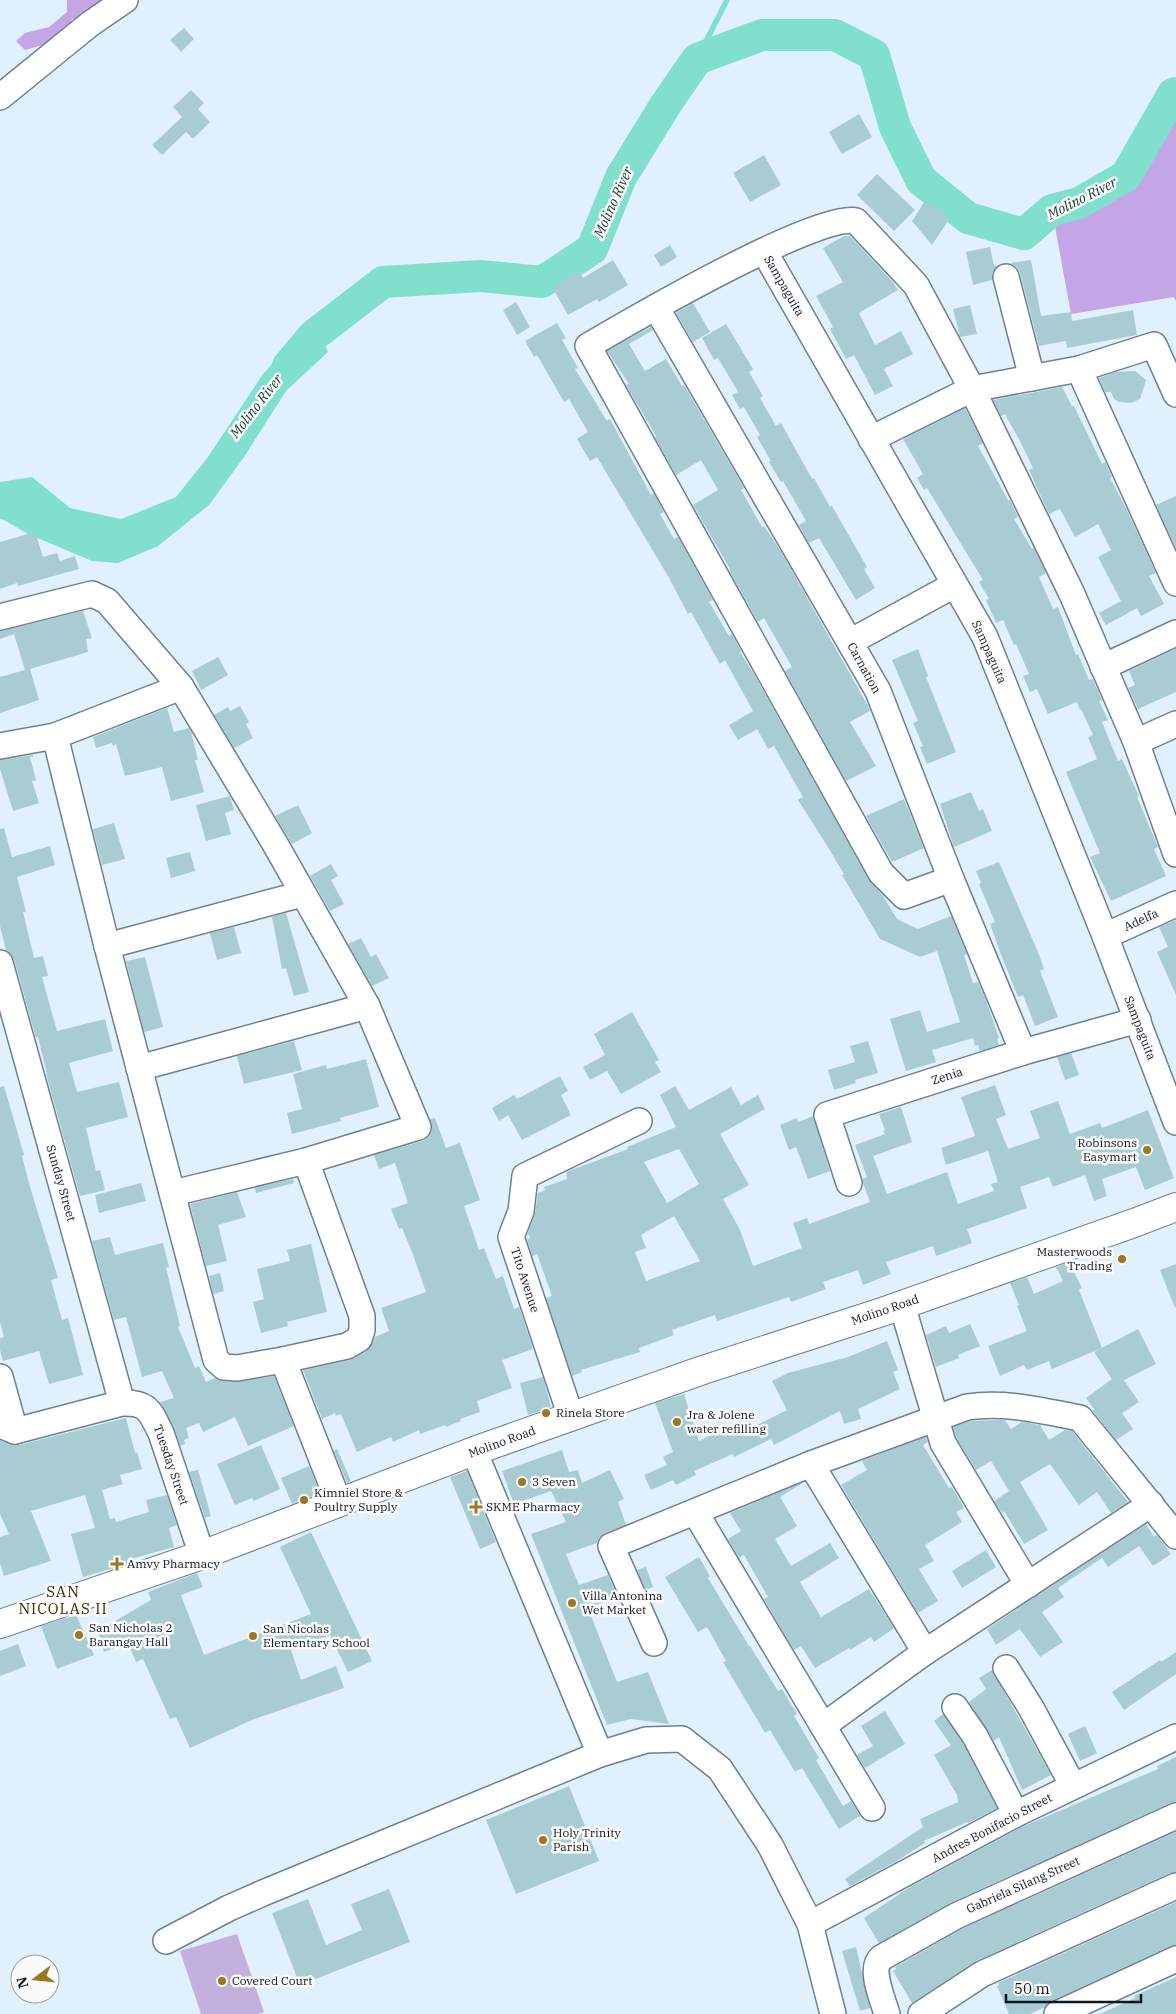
<svg xmlns="http://www.w3.org/2000/svg" width="1176" height="2014" font-family="'IBM Plex Serif',serif">
<style>
.green{fill:#c4b0dc}
.forest{fill:#c4a6e6}
.water{fill:#80dfcd}
.lines{fill:none;stroke-linecap:round;stroke-linejoin:round}
.stream{stroke:#80dfcd;stroke-width:5.5}
.river{stroke:#80dfcd;stroke-width:32}
.building{fill:#a9ccd3;fill-rule:evenodd}
.minor-casing{stroke:#6b8294;stroke-width:28}
.major-casing{stroke:#6b8294;stroke-width:30}
.minor{stroke:#fff;stroke-width:25}
.major{stroke:#fff;stroke-width:28}
.poi-dot{fill:#9a7822;stroke:#fbfbfb;stroke-width:2}
.labels{text-anchor:middle;stroke-width:5;stroke-linejoin:round;paint-order:stroke}
.street-label{font-size:12px;fill:#0f181f;stroke:#fbfbfb}
.poi-label{font-size:12px;fill:#0f181f;stroke:#fbfbfb;text-anchor:start}
.water-label{font-size:14px;font-style:italic;fill:#16413a;stroke:#fbfbfb}
.quarter-label{font-size:15px;letter-spacing:1px;fill:#3c2d03;stroke:#fbfbfb}
</style>
<rect width="100%" height="100%" fill="#e1f0fd"/>
<!-- green -->
<polygon class="green" points="237,1934 264,2012 258,2014 201,2014 180,1951"/>
<!-- forest -->
<g class="forest">
<polygon points="67,0 109,0 82,20 72,19 67,33 43,45 25,50 16,41 25,33 49,27 67,12"/>
<polygon points="1176,93 1176,301 1174,297 1071,314 1052,210 1079,203 1126,176 1173,94"/>
</g>
<!-- water -->
<polygon class="water" points="312,320 328,352 286,391 244,457 209,505 158,546 118,563 92,561 28,534 4,520 0,519 0,482 32,477 70,508 121,519 176,497 208,457 263,374"/>
<g class="lines">
<!-- stream -->
<polyline class="stream" points="697,59 727,0"/>
<!-- river -->
<polyline class="river" points="288,366 313,336 383,282 481,276 542,282 592,249 621,177 666,104 697,59 762,35 835,35 874,55 895,127 921,180 968,218 1024,234 1052,210 1079,203 1126,176 1173,94 1176,93"/>
</g>
<!-- building -->
<g class="building">
<polygon points="184,28 194,39 181,52 170,40"/>
<polygon points="191,90 204,103 198,109 210,122 193,139 186,132 162,155 152,145 182,117 173,107"/>
<polygon points="859,114 872,137 842,154 829,132"/>
<polygon points="764,155 781,185 750,202 733,173"/>
<polygon points="877,174 915,210 894,231 857,195"/>
<polygon points="925,201 950,218 932,245 912,221"/>
<polygon points="844,236 850,236 892,281 898,290 859,313 875,345 901,331 913,354 884,369 893,386 875,395 854,355 846,359 830,329 833,327 816,296 843,282 823,248"/>
<polygon points="670,245 677,257 661,267 654,255"/>
<polygon points="990,247 994,266 998,266 992,273 992,280 973,285 966,252"/>
<polygon points="613,260 628,285 599,302 597,299 568,315 552,287 579,271 583,278"/>
<polygon points="1031,260 1041,316 1071,312 1072,321 1133,310 1137,335 1067,348 1066,341 1039,346 1020,273 1017,267 1010,263"/>
<polygon points="516,302 530,327 517,335 503,310"/>
<polygon points="693,303 710,332 693,342 676,313"/>
<polygon points="970,305 977,334 960,337 953,309"/>
<polygon points="557,323 566,338 562,340 578,368 575,369 607,421 610,419 651,495 654,493 664,512 660,514 674,539 678,537 713,600 709,602 729,636 732,634 741,651 740,652 755,676 869,880 883,896 897,919 918,929 951,916 967,954 964,955 973,983 978,982 986,1000 999,1038 997,1039 999,1045 980,1051 978,1045 975,1046 973,1038 932,1050 936,1062 906,1071 890,1019 920,1010 927,1032 960,1022 937,951 920,957 880,939 842,875 844,874 826,844 798,800 803,797 774,746 768,749 757,729 738,740 729,725 753,711 725,660 720,664 691,612 688,614 668,576 597,457 590,461 577,439 588,432 569,399 564,402 537,355 534,357 525,341"/>
<polygon points="726,324 753,369 749,372 763,396 760,398 776,426 781,423 812,479 814,478 830,507 832,506 867,567 864,569 875,588 856,600 819,538 809,543 799,525 806,521 783,481 781,482 769,462 771,461 757,437 760,435 744,407 740,409 732,395 738,392 718,358 714,360 702,338"/>
<polygon points="651,327 653,330 629,344 645,371 666,359 682,386 684,385 744,488 741,490 762,527 764,526 780,550 868,706 870,711 850,722 876,766 846,781 785,671 792,667 764,618 758,622 729,570 730,569 693,505 718,490 701,460 676,475 655,437 656,436 626,385 629,384 607,351"/>
<polygon points="1135,371 1146,380 1140,399 1131,403 1119,402 1114,399 1111,392 1105,392 1099,378 1116,372"/>
<polygon points="1062,387 1072,406 1074,406 1102,464 1105,462 1112,477 1110,478 1126,508 1156,573 1149,576 1164,604 1141,616 1137,608 1106,625 1099,613 1121,601 1098,557 1111,550 1098,524 1075,537 1060,509 1049,514 1029,470 1033,468 1020,441 1005,414 1001,416 993,400"/>
<polygon points="965,408 983,443 978,446 1008,500 1010,500 1018,517 1014,519 1032,549 1034,548 1046,573 1039,577 1053,609 1058,607 1076,655 1078,654 1089,680 1093,679 1102,700 1099,701 1108,720 1102,722 1118,761 1122,759 1132,781 1139,796 1137,797 1158,847 1154,849 1166,876 1111,901 1090,857 1100,853 1066,772 1097,759 1088,737 1093,735 1081,709 1080,710 1077,702 1048,714 1037,689 1030,692 1023,676 1029,674 1016,644 1014,645 1003,620 996,623 986,600 989,599 979,582 983,580 927,488 924,490 917,478 923,474 903,439"/>
<polygon points="1176,496 1176,548 1156,505"/>
<polygon points="35,532 43,557 57,553 60,561 75,556 79,569 18,586 17,583 0,589 0,542"/>
<polygon points="83,611 92,638 86,639 88,652 30,669 39,700 0,713 0,677 25,670 14,634 0,639 0,631"/>
<polygon points="918,649 928,676 926,677 956,752 927,764 920,747 923,746 913,723 918,721 892,660"/>
<polygon points="1176,649 1176,692 1138,709 1128,688 1135,685 1129,671"/>
<polygon points="218,657 228,675 201,690 192,671"/>
<polygon points="240,706 249,722 246,724 253,738 234,748 214,715 228,707 230,711"/>
<polygon points="167,708 174,732 189,728 191,731 198,760 195,760 204,792 171,801 162,767 125,776 116,744 113,746 112,743 96,748 93,737"/>
<polygon points="33,755 33,757 30,757 36,780 32,781 39,803 13,811 0,769 0,760"/>
<polygon points="971,792 979,811 983,809 992,831 954,847 940,804"/>
<polygon points="230,796 234,810 225,813 231,834 206,841 196,805"/>
<polygon points="904,799 924,848 892,862 866,816"/>
<polygon points="298,805 312,833 292,844 275,816"/>
<polygon points="114,823 125,859 102,865 93,829"/>
<polygon points="4,828 12,857 50,846 55,865 17,877 26,912 23,912 34,958 43,956 48,976 42,977 57,1031 105,1019 113,1051 69,1063 77,1092 119,1082 128,1117 86,1128 96,1171 100,1170 105,1190 80,1196 46,1074 47,1074 38,1037 36,1038 14,959 10,953 6,950 0,926 0,829"/>
<polygon points="190,852 195,871 171,878 166,858"/>
<polygon points="999,862 1038,952 1044,969 1040,971 1058,1017 1035,1026 1023,995 1018,997 1000,952 990,924 995,922 979,884 981,883 976,871"/>
<polygon points="331,864 338,876 331,880 344,904 330,911 310,876"/>
<polygon points="286,913 309,992 294,996 286,968 282,969 272,917"/>
<polygon points="1176,920 1176,995 1157,952 1168,947 1159,927"/>
<polygon points="234,927 241,953 217,960 210,933"/>
<polygon points="361,938 371,957 376,954 389,978 372,986 348,944"/>
<polygon points="145,957 163,1027 144,1032 126,961"/>
<polygon points="632,1012 659,1060 655,1062 661,1072 621,1094 607,1071 590,1080 583,1067 605,1055 594,1034"/>
<polygon points="294,1041 302,1070 244,1084 237,1056"/>
<polygon points="868,1041 878,1073 855,1080 856,1083 834,1090 828,1070 855,1062 850,1046"/>
<polygon points="1071,1053 1079,1075 1065,1080 1057,1057"/>
<polygon points="366,1059 379,1107 340,1118 341,1121 292,1134 287,1113 302,1109 293,1074 326,1065 327,1069"/>
<polygon points="560,1076 568,1091 561,1095 571,1115 522,1140 508,1115 499,1121 492,1108 514,1095 517,1099"/>
<path d="M995,1085l11,30 -10,4 12,30 32,-11 -10,-27 28,-10 12,33 30,-11 2,5 46,-18 26,68 -29,12 -9,-23 -34,12 5,17 -13,5 -9,-26 -32,12 -4,-10 -29,10 7,21 -60,21 5,14 -36,13 -3,-10 -47,16 5,12 -28,11 -5,-15 -35,12 3,7 -35,13 -2,-5 -72,24 -2,-6 -43,15 2,5 -35,13 1,4 -59,18 1,2 -10,4 -26,-78 6,-2 -15,-42 -5,2 -5,-17 3,-1 -2,-5 7,-20 3,-20 7,-3 -1,-3 23,-8 -1,-7 62,-23 -1,-2 49,-20 -16,-32 15,-9 14,24 42,-23 10,18 17,-10 7,14 -45,25 29,51 -26,14 17,31 13,36 49,-18 -9,-25 14,-5 2,6 61,-22 -7,-19v-4l4,-2 -12,-32 30,-11 -2,-3 2,-1 -6,-16 22,-7 11,35 -39,14 14,38 60,-22 11,32 36,-13 -3,-7 7,-2 -10,-31 -42,14 -5,-17 34,-12 -14,-39zM679,1149l20,35 -32,19 -23,-41zM674,1216l26,45 -54,20 -11,-29 11,-4 -5,-13z"/>
<polygon points="4,1086 24,1155 22,1156 30,1187 58,1278 51,1280 62,1320 68,1318 83,1375 49,1384 39,1351 3,1361 0,1350 0,1338 4,1337 0,1322 0,1087"/>
<polygon points="813,1116 830,1171 808,1179 796,1147 789,1150 780,1125 797,1118 798,1122"/>
<polygon points="435,1118 446,1148 460,1143 480,1200 464,1206 479,1250 484,1248 496,1279 503,1276 514,1309 519,1307 533,1349 502,1360 512,1388 477,1401 480,1412 460,1419 461,1421 446,1427 445,1425 420,1434 419,1430 393,1442 391,1437 357,1452 341,1414 336,1416 335,1413 322,1419 303,1370 350,1360 366,1351 372,1344 375,1337 389,1331 381,1308 426,1292 412,1252 402,1228 399,1229 391,1209 408,1203 395,1163 379,1169 374,1155 423,1141 429,1136 432,1129 430,1119"/>
<polygon points="293,1179 294,1183 256,1193 255,1188"/>
<polygon points="141,1183 146,1201 99,1213 95,1195"/>
<polygon points="237,1192 246,1217 218,1225 227,1261 206,1266 190,1204"/>
<polygon points="110,1237 115,1255 163,1243 169,1267 166,1268 180,1326 178,1327 195,1368 199,1366 206,1382 215,1378 223,1381 236,1382 274,1376 294,1426 248,1446 235,1417 203,1432 199,1423 186,1428 189,1438 184,1440 185,1444 180,1446 174,1427 160,1402 174,1398 162,1371 142,1377 126,1317 114,1320 92,1241"/>
<polygon points="311,1244 327,1312 287,1322 288,1326 261,1333 253,1302 264,1299 257,1269 290,1261 287,1250"/>
<polygon points="1069,1262 1082,1288 1079,1290 1102,1348 1052,1369 1049,1361 1027,1370 1024,1365 1000,1376 988,1346 1027,1331 1017,1306 1019,1305 1010,1283 1027,1277 1034,1294 1063,1281 1056,1267"/>
<polygon points="1176,1264 1176,1307 1175,1308 1160,1270"/>
<polygon points="220,1273 224,1291 213,1294 209,1276"/>
<polygon points="970,1324 980,1346 958,1355 959,1358 936,1367 926,1335 946,1326 949,1333"/>
<polygon points="1138,1329 1156,1364 1124,1380 1139,1402 1122,1413 1133,1429 1116,1440 1093,1411 1094,1409 1086,1398 1112,1379 1094,1352"/>
<polygon points="887,1341 898,1370 893,1372 900,1389 858,1409 861,1419 844,1424 840,1411 774,1445 771,1439 734,1457 733,1454 694,1471 696,1475 676,1485 673,1480 651,1490 644,1475 667,1465 663,1457 673,1452 655,1403 684,1394 699,1441 748,1417 753,1427 787,1410 772,1381 788,1373 848,1357"/>
<polygon points="543,1377 551,1407 528,1415 520,1383"/>
<polygon points="126,1418 135,1453 137,1452 142,1469 120,1475 123,1484 102,1490 110,1519 115,1518 116,1522 149,1512 146,1500 167,1495 177,1525 169,1528 174,1547 127,1560 128,1564 121,1566 83,1577 71,1534 95,1528 85,1495 31,1511 51,1561 4,1576 0,1563 0,1537 9,1534 0,1514 0,1440 12,1445 19,1445"/>
<polygon points="995,1420 1005,1420 1011,1429 1022,1422 1040,1425 1049,1440 1065,1430 1072,1431 1128,1502 1111,1513 1097,1492 1079,1505 1050,1464 1020,1482 1048,1530 1024,1544 1004,1511 1002,1513 994,1501 1009,1491 991,1461 976,1470 956,1437 953,1427 970,1421"/>
<polygon points="926,1437 928,1442 923,1445 949,1488 952,1487 964,1508 956,1512 962,1522 925,1545 934,1561 919,1569 938,1601 918,1613 841,1485 867,1470 862,1461"/>
<polygon points="261,1445 280,1489 254,1501 252,1498 235,1505 217,1464"/>
<polygon points="337,1449 351,1481 347,1483 334,1451"/>
<polygon points="562,1450 569,1472 578,1470 582,1483 610,1470 624,1499 618,1502 626,1525 605,1533 600,1537 597,1543 566,1554 579,1585 608,1575 618,1597 588,1608 617,1682 648,1672 669,1724 631,1719 607,1725 531,1534 566,1522 551,1491 514,1504 502,1471"/>
<polygon points="309,1466 320,1493 292,1504 281,1478"/>
<polygon points="198,1470 211,1516 205,1518 189,1472"/>
<polygon points="467,1471 496,1542 480,1549 450,1477"/>
<polygon points="804,1482 780,1497 797,1526 775,1539 791,1566 830,1543 839,1558 800,1582 821,1617 869,1589 894,1628 874,1642 871,1637 850,1650 849,1648 815,1668 801,1646 794,1650 764,1599 768,1597 744,1555 739,1558 728,1539 741,1531 730,1513"/>
<polygon points="1146,1524 1154,1537 1157,1535 1171,1554 1153,1566 1139,1546 1108,1567 1102,1558 1058,1588 1064,1597 1042,1612 1063,1642 1040,1657 1020,1629 996,1645 987,1629"/>
<polygon points="311,1532 372,1661 348,1672 330,1635 291,1650 301,1680 336,1666 344,1688 252,1720 190,1748 176,1717 170,1719 143,1659 136,1662 128,1643 104,1652 98,1631 151,1600 148,1592 197,1573 203,1587 181,1595 204,1655 311,1614 280,1547"/>
<polygon points="986,1550 996,1567 962,1588 952,1571"/>
<polygon points="699,1557 710,1576 708,1578 749,1646 750,1646 778,1691 782,1689 797,1714 794,1716 819,1758 816,1760 843,1806 851,1801 860,1816 839,1829 802,1768 795,1772 770,1730 765,1733 723,1662 726,1661 707,1627 698,1632 665,1577"/>
<polygon points="646,1567 653,1587 646,1590 637,1570"/>
<polygon points="76,1615 94,1655 57,1669 41,1626"/>
<polygon points="18,1644 26,1666 0,1676 0,1651"/>
<polygon points="1176,1652 1176,1674 1124,1710 1112,1692 1160,1660 1161,1662"/>
<polygon points="992,1670 1051,1775 1022,1790 999,1737 994,1741 969,1702 986,1689 979,1678"/>
<polygon points="885,1711 905,1744 865,1768 857,1755 873,1746 861,1726"/>
<polygon points="943,1714 963,1743 997,1808 968,1823 967,1822 924,1841 925,1843 895,1862 850,1886 845,1879 923,1827 920,1819 958,1802 957,1795 934,1755 951,1745 934,1721"/>
<polygon points="1085,1726 1097,1753 1080,1761 1068,1734"/>
<polygon points="1176,1757 1176,1802 1170,1803 950,1903 879,1943 864,1918 910,1887 1022,1827 1158,1769 1157,1766"/>
<polygon points="569,1786 599,1861 516,1894 486,1820"/>
<polygon points="1176,1832 1176,1872 1170,1873 976,1961 912,2003 893,1971 896,1969 895,1967 962,1929"/>
<polygon points="389,1889 410,1942 300,1985 272,1913 308,1899 326,1945 362,1930 351,1904"/>
<polygon points="1176,1902 1176,1945 1170,1946 1051,2001 1045,2007 1030,2014 1009,2014 997,1986 999,1985 998,1983"/>
<polygon points="856,1947 870,2008 860,2011 842,1951"/>
<polygon points="1176,1977 1176,2014 1100,2014 1135,1998 1134,1996"/>
</g>
<g class="lines">
<defs>
<g id="minor">
<polyline points="0,97 90,24 125,0"/>
<polyline points="764,251 985,637 1105,936 1176,1122"/>
<polyline points="1006,277 1032,378"/>
<polyline points="656,307 878,691 951,879 1023,1052"/>
<polyline points="1079,369 1176,583"/>
<polyline points="871,439 972,389 1079,369 1154,345 1176,394"/>
<polyline points="0,617 92,594 107,601 181,687 55,736 0,746"/>
<polyline points="850,642 954,585"/>
<polyline points="1103,667 1176,633"/>
<polyline points="55,736 107,946 216,1360 224,1367 237,1368 283,1360 347,1346 359,1339 362,1330 362,1316 306,1161"/>
<polyline points="1136,742 1176,724"/>
<path d="M951,879l-47,17 -23,-23 -293,-527c41,-24 231,-135 268,-125l60,64 56,104 100,205 64,148 40,112"/>
<polyline points="1105,936 1176,904"/>
<polyline points="107,946 302,894"/>
<polyline points="0,963 122,1403"/>
<polyline points="139,1068 367,1006"/>
<polyline points="849,1183 827,1115 1023,1052 1138,1020"/>
<polyline points="173,1193 306,1161 418,1127 367,1006 274,842 181,687"/>
<polyline points="902,1305 943,1443 1028,1585"/>
<polyline points="283,1360 339,1503"/>
<polyline points="0,1377 15,1431"/>
<polyline points="571,1417 511,1237 521,1211 525,1176 639,1121"/>
<path d="M0,1425l15,6 107,-28c27,-1 28,9 39,30l41,122"/>
<polyline points="474,1451 600,1754"/>
<polyline points="811,1464 925,1652"/>
<polyline points="695,1512 872,1808"/>
<path d="M654,1643l-43,-97 200,-82 156,-57c38,-6 76,4 113,11l96,118"/>
<polyline points="1006,1668 1031,1708 1073,1786"/>
<polyline points="955,1707 975,1736 1016,1814"/>
<polyline points="823,1726 925,1652 1151,1504"/>
<polyline points="810,1924 1016,1814 1176,1737"/>
<polyline points="166,1941 229,1908 263,1893 600,1754 646,1740 682,1739 720,1769 770,1845 810,1924 833,2014"/>
<path d="M887,2014c-4,-14 -18,-45 -6,-56l75,-42 220,-100"/>
<polyline points="921,2014 982,1974 1176,1886"/>
<polyline points="1057,2014 1176,1959"/>
</g>
<polyline id="major" points="0,1624 202,1555 474,1451 703,1370 885,1311 1134,1223 1176,1207"/>
</defs>
<!-- minor casing -->
<use href="#minor" class="minor-casing"/>
<!-- major casing -->
<use href="#major" class="major-casing"/>
<!-- minor -->
<use href="#minor" class="minor"/>
<!-- major -->
<use href="#major" class="major"/>
</g>
<!-- markers -->
<g class="poi-dot">
<circle cx="1147" cy="1150" r="5"/>
<circle cx="1122" cy="1259" r="5"/>
<circle cx="546" cy="1413" r="5"/>
<circle cx="677" cy="1422" r="5"/>
<circle cx="522" cy="1482" r="5"/>
<circle cx="304" cy="1500" r="5"/>
<path d="M473.5 1499.5h5v5h5v5h-5v5h-5v-5h-5v-5h5z"/>
<path d="M114.5 1556.5h5v5h5v5h-5v5h-5v-5h-5v-5h5z"/>
<circle cx="572" cy="1603" r="5"/>
<circle cx="79" cy="1635" r="5"/>
<circle cx="253" cy="1636" r="5"/>
<circle cx="543" cy="1840" r="5"/>
<circle cx="222" cy="1981" r="5"/>
</g>
<g class="labels">
<!-- street labels -->
<g class="street-label">
<text transform="translate(784 286) rotate(60)" y="4">Sampaguita</text>
<text transform="translate(989 652) rotate(66)" y="4">Sampaguita</text>
<text transform="translate(864 668) rotate(61)" y="4">Carnation</text>
<text transform="translate(1141 920) rotate(-25)" y="4">Adelfa</text>
<text transform="translate(1140 1028) rotate(69)" y="4">Sampaguita</text>
<text transform="translate(947 1076) rotate(-18)" y="4">Zenia</text>
<text transform="translate(61 1183) rotate(74)" y="4">Sunday Street</text>
<text transform="translate(525 1280) rotate(72)" y="4">Tito Avenue</text>
<text transform="translate(885 1310) rotate(-19)" y="4">Molino Road</text>
<text transform="translate(502 1442) rotate(-20)" y="4">Molino Road</text>
<text transform="translate(171 1465) rotate(71)" y="4">Tuesday Street</text>
<text transform="translate(992 1828) rotate(-28)" y="4">Andres Bonifacio Street</text>
<text transform="translate(1023 1885) rotate(-24)" y="4">Gabriela Silang Street</text>
</g>
<!-- poi labels -->
<g class="poi-label">
<text x="1137" y="1147" text-anchor="end">Robinsons<tspan x="1137" dy="14">Easymart</tspan></text>
<text x="1112" y="1256" text-anchor="end">Masterwoods<tspan x="1112" dy="14">Trading</tspan></text>
<text x="556" y="1417">Rinela Store</text>
<text x="687" y="1419">Jra &amp; Jolene<tspan x="687" dy="14">water refilling</tspan></text>
<text x="532" y="1486">3 Seven</text>
<text x="314" y="1497">Kimniel Store &amp;<tspan x="314" dy="14">Poultry Supply</tspan></text>
<text x="486" y="1511">SKME Pharmacy</text>
<text x="127" y="1568">Amvy Pharmacy</text>
<text x="582" y="1600">Villa Antonina<tspan x="582" dy="14">Wet Market</tspan></text>
<text x="89" y="1632">San Nicholas 2<tspan x="89" dy="14">Barangay Hall</tspan></text>
<text x="263" y="1633">San Nicolas<tspan x="263" dy="14">Elementary School</tspan></text>
<text x="553" y="1837">Holy Trinity<tspan x="553" dy="14">Parish</tspan></text>
<text x="232" y="1985">Covered Court</text>
</g>
<!-- water labels -->
<g class="water-label">
<text transform="translate(1082 198) rotate(-27)" y="5">Molino River</text>
<text transform="translate(613 202) rotate(-66)" y="5">Molino River</text>
<text transform="translate(256 406) rotate(-52)" y="5">Molino River</text>
</g>
<!-- quarter labels -->
<g class="quarter-label">
<text x="63" y="1597">SAN<tspan x="63" dy="17">NICOLAS II</tspan></text>
</g>
</g>
<!-- north arrow -->
<g transform="translate(35 1979) rotate(254)"><circle r="24" fill="#fbfbfb" stroke="#9da0a3"/>
<path d="M0-4L9 19L0 12L-9 19Z" fill="#9a7822"/>
<text y="-8" font-size="14" font-weight="bold" text-anchor="middle" fill="#0f181f">N</text>
</g>
<!-- scale -->
<path d="M1006 1994v8h135v-8" fill="none" stroke="#0f181f" stroke-width="2.5"/>
<text x="1014" y="1994" font-size="15" fill="#0f181f" stroke="#fbfbfb" stroke-width="4" paint-order="stroke">50 m</text>
</svg>
